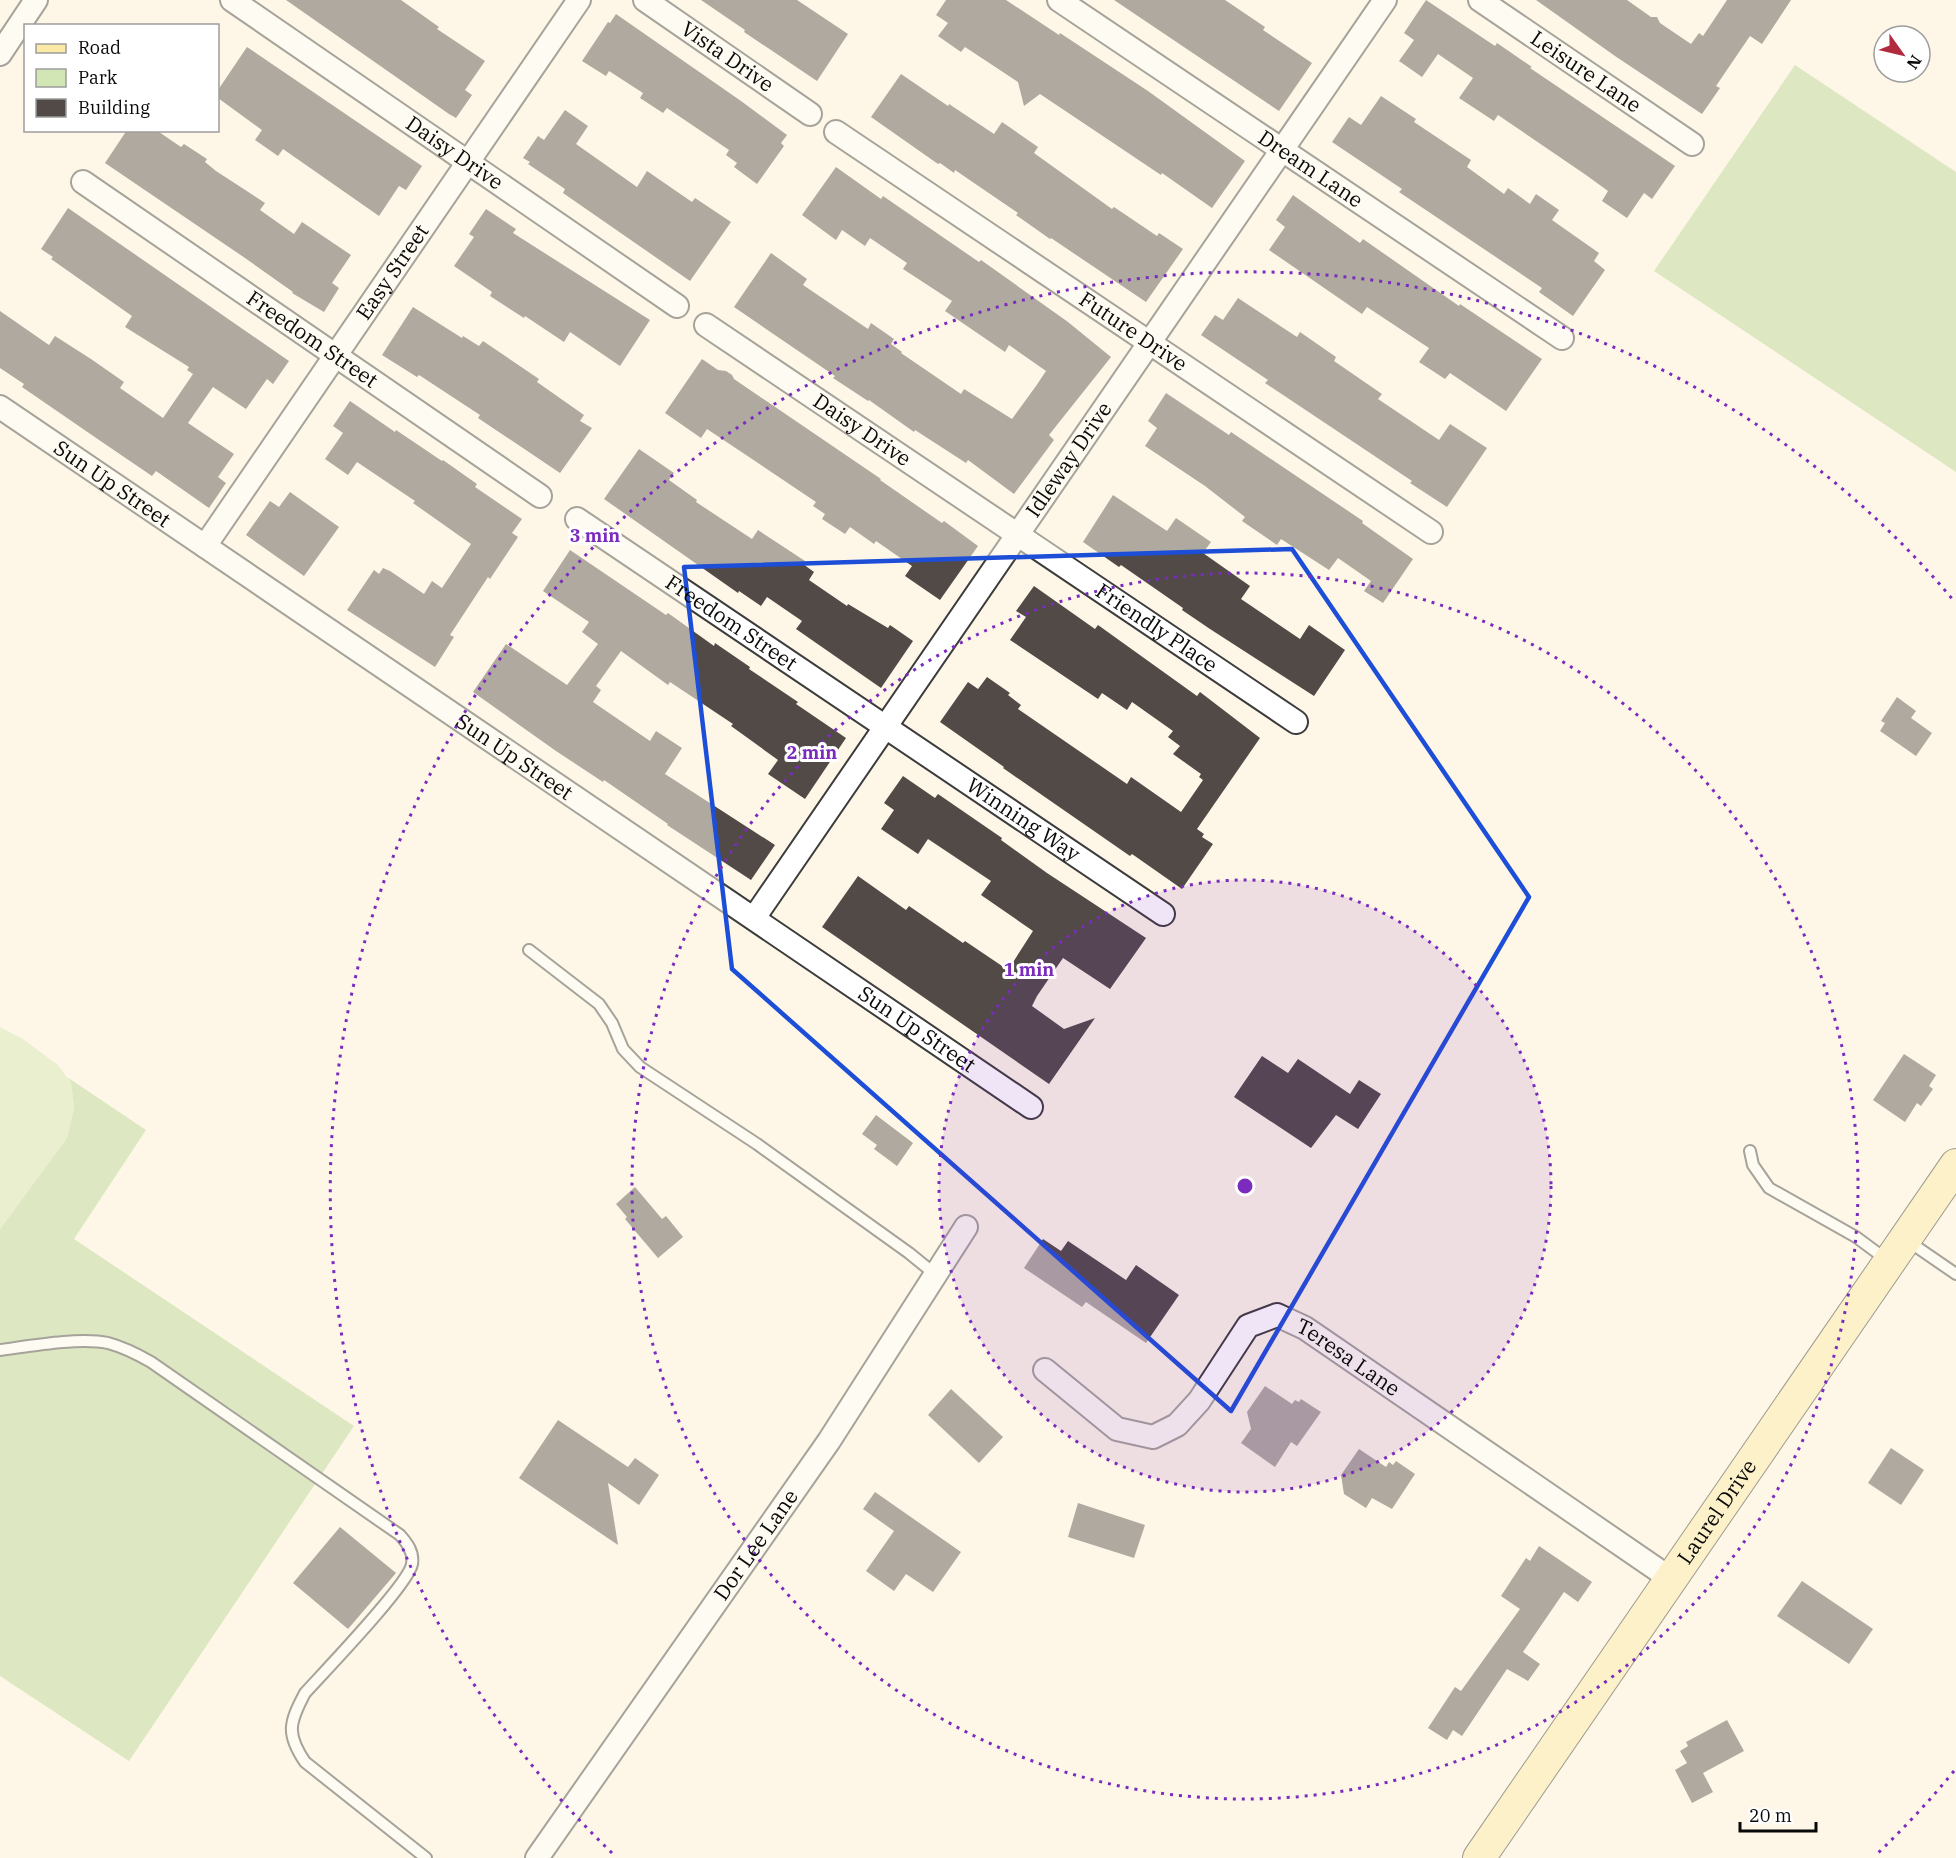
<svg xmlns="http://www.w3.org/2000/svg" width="1956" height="1858" font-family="'IBM Plex Serif',serif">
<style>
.green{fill:#d2e5b4}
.forest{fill:#b7d594}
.building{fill:#514a47}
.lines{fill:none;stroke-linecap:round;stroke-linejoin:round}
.lane-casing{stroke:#3c3c3c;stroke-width:14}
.street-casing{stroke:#3c3c3c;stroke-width:26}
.secondary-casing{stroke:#2b2b2b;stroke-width:34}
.lane{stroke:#fff;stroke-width:10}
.street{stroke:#fff;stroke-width:22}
.secondary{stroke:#fbe9a5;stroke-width:32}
.marked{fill:none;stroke:#1d4ed8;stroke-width:4.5;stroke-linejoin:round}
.ring{fill:none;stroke:#7b2cbf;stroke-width:3;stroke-dasharray:3 6}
.labels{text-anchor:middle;stroke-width:6;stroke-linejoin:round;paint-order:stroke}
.street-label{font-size:21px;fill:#090909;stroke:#fff}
.centre{fill:#7b2cbf;stroke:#fff;stroke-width:3}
.ring-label{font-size:18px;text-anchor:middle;font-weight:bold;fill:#7b2cbf;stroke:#fff;stroke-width:6;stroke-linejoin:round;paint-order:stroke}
</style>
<rect width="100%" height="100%" fill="#fef7e7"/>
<!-- green -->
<polygon class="green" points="0,1027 23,1039 58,1065 71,1083 74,1108 67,1138 0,1229"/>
<!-- forest -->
<g class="forest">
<polygon points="1795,65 1956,172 1956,472 1654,271"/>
<polygon points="67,1077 146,1130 74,1239 354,1426 129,1761 0,1676 0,1229 67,1138 74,1108 71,1083"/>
</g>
<!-- building -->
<g class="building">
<polygon points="286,0 401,0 439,27 437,29 485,61 465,90 472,95 456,118 449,114"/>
<polygon points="701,0 797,0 848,34 817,81 744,32 745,30"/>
<polygon points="946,0 1006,0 1059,35 1060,33 1148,91 1245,161 1212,208 1162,173 1161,175 1040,94 1024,106 1018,82 965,47 961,52 938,36 948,23 936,15"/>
<polygon points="1114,0 1225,0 1265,27 1263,30 1312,63 1279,111"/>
<polygon points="1426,0 1495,46 1497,43 1532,67 1530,68 1675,166 1652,199 1644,193 1627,218 1602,201 1608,191 1586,175 1498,115 1494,121 1459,98 1473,78 1438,54 1422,77 1399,61 1414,40 1404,33"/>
<polygon points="1536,0 1627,0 1651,17 1657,17 1660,23 1691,44 1699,33 1703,36 1727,0 1791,0 1762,44 1750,36 1716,86 1720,88 1702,114 1615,56"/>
<polygon points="616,14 741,101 787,135 781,143 784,146 757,184 734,167 737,163 726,155 729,150 667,108 663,113 640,98 643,93 609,71 606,76 582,61 608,22 610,23"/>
<polygon points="247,47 422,166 406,190 399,186 379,216 283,149 278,156 255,140 262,130 218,98 218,90"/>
<polygon points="901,74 948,106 949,104 994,134 1002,122 1038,147 1034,153 1112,209 1114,207 1157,236 1159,233 1183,249 1146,302 1051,238 1050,239 1016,215 1018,213 955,170 954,173 940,163 938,164 871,117"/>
<polygon points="1381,96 1416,119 1414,122 1471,160 1467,167 1504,194 1508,188 1530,204 1536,194 1559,210 1552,220 1599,253 1594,261 1605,270 1573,316 1539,292 1542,288 1399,192 1402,189 1332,142 1349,117 1361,125"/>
<polygon points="565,110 588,126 576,144 637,187 647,171 692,202 695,198 731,222 690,281 563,193 565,189 528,164 530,162 523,158 538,136 544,140"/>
<polygon points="127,130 156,130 181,147 184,144 207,159 205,162 216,171 265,203 260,210 294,234 302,222 351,255 332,283 339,288 324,312 292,293 293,292 245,258 105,163"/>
<polygon points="836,167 881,199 883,196 979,262 981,260 1068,322 1111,357 1049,435 1054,440 1014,494 968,460 966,463 915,430 914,432 869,400 868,401 833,378 835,376 734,307 771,253 807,279 803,285 868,329 871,323 894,339 891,344 902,352 901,353 961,394 964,389 1012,419 1036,386 1046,371 1009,345 1005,352 945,311 952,301 903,269 907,263 870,238 865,246 842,230 836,240 802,215"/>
<polygon points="1293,195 1360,243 1363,239 1459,306 1460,304 1542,359 1506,411 1450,373 1445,379 1419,362 1429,348 1367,307 1362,314 1269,250 1285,227 1276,220"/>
<polygon points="68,208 289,361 273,384 267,379 246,409 213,387 188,423 234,454 218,477 226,483 209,508 156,471 152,476 102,442 22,387 24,384 0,368 0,311 49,345 55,336 91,359 124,382 120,388 163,418 193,374 187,370 189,367 125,327 132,316 51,259 53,257 41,249"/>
<polygon points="486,209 516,229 513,233 650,320 620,366 570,332 564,342 525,316 524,318 490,296 492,292 454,266 474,237 469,234"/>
<polygon points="1238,298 1297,337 1300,332 1336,357 1334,361 1382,394 1378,399 1439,440 1450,424 1487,448 1447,507 1410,483 1412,481 1265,383 1268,380 1201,335 1215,315 1223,320"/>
<polygon points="413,307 462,338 463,336 479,346 483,341 539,379 537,382 584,415 580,421 592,428 560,473 478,418 480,415 419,375 417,377 382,355"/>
<polygon points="702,359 718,370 726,371 732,375 734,379 881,479 880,480 942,523 944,521 978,546 940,600 905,576 912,566 876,541 874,544 850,527 845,534 822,519 825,514 813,506 816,502 752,459 707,429 701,438 665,413"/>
<polygon points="1166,393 1229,435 1231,432 1363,521 1362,523 1413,559 1383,603 1364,591 1371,581 1338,558 1329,570 1281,539 1277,545 1242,521 1245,517 1205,486 1145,446 1157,428 1148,421"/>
<polygon points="350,401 395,432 396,430 442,461 443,460 477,484 475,487 522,519 512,533 518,537 490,579 488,577 450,635 454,637 435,667 347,610 374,570 379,574 383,568 390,571 424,594 432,581 442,588 471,544 413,503 415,501 357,462 348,475 325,459 343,433 333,426"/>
<polygon points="639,449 674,473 669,480 697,500 696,502 752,539 758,530 805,561 803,564 814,572 809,580 847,606 848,604 888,628 890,625 913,641 881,688 796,629 802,621 767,597 761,606 739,591 738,593 604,499"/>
<polygon points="290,492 339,527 304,576 246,535 270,501 279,507"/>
<polygon points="1113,495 1167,531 1176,518 1211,542 1203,553 1250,586 1241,599 1300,639 1309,625 1345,650 1314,696 1210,629 1182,610 1183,608 1121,565 1119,567 1083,542"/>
<polygon points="570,550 666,615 668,613 714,646 715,643 750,667 749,669 798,702 796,704 846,738 805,799 768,774 778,760 731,726 733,724 670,682 668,685 621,651 596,686 601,690 593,702 650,741 656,731 682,748 665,774 775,845 751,880 667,825 668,824 604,780 603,782 556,751 473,692 506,644 567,685 598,644 582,632 589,622 543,591"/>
<polygon points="1034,586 1095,629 1098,625 1197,696 1200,692 1260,738 1197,829 1204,834 1202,837 1213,844 1182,889 1132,854 1130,856 1003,768 1004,767 940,722 968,682 978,689 987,677 1010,693 1008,695 1021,705 1018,709 1127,784 1131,777 1181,812 1203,780 1199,777 1201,774 1173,754 1180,746 1168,737 1173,731 1132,702 1127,710 1102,693 1098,699 1010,640 1026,617 1016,611"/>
<polygon points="1897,697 1916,711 1911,718 1932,733 1916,756 1880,731 1885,723 1881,721"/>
<polygon points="903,776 935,798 938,794 1002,838 1001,840 1047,873 1146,938 1110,989 1063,958 1037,996 1032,1006 1064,1029 1095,1018 1049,1084 822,927 858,876 906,910 909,906 963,943 965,941 1008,970 1033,931 981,895 991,881 928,839 918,854 881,829 894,810 884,803"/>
<polygon points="1904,1054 1936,1075 1929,1086 1933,1089 1921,1106 1917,1103 1905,1122 1873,1100"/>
<polygon points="1262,1056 1288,1073 1298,1059 1350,1094 1359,1080 1381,1094 1358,1129 1336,1115 1311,1148 1234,1097"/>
<polygon points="876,1115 913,1143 897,1166 874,1149 877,1145 862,1134"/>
<polygon points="635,1187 662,1219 666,1216 683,1237 658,1258 625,1219 627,1217 616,1204"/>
<polygon points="1043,1239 1061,1251 1068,1241 1126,1280 1136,1265 1179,1295 1146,1343 1086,1302 1082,1307 1024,1268"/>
<polygon points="1265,1386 1292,1404 1295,1400 1299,1402 1301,1399 1321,1412 1297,1446 1291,1442 1275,1467 1241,1443 1251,1429 1247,1412"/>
<polygon points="951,1389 1003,1437 979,1463 928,1415"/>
<polygon points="558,1420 628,1467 635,1458 659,1475 639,1505 608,1483 618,1545 519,1478"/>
<polygon points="1891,1448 1924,1470 1901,1505 1868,1483"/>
<polygon points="1359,1449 1386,1467 1389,1462 1393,1465 1396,1461 1415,1474 1392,1509 1372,1498 1366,1508 1344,1494 1341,1475"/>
<polygon points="875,1492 961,1552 933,1592 906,1574 894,1591 866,1571 894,1531 863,1509"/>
<polygon points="1078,1503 1145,1525 1134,1558 1068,1537"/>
<polygon points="340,1527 396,1573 348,1629 293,1583"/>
<polygon points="1539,1546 1592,1582 1578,1602 1564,1592 1523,1652 1540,1664 1528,1681 1507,1669 1462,1736 1453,1730 1447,1740 1428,1728 1455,1687 1461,1691 1520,1609 1501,1596 1526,1558 1530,1561"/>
<polygon points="1802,1581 1873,1629 1849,1664 1777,1616"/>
<polygon points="1727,1720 1744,1751 1703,1773 1713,1792 1692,1803 1675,1770 1687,1763 1680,1751 1688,1746 1686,1742"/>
</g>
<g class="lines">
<defs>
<g id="lane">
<polyline points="529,950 599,1004 612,1023 623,1049 640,1067 757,1144 909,1253 936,1275"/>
<polyline points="1750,1151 1753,1165 1769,1188 1856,1237 1887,1260"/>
<polyline points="1908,1241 1956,1274"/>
<path d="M0,1350c30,-4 79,-13 108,-7 15,4 29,11 43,19l249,173c7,8 14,17 12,29 -3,20 -89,109 -107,129 -16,30 -19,41 0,69l121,96"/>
</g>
<g id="street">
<path id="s1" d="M232,0l445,306"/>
<path id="s2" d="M645,0l165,114"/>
<path id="s3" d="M1059,0l503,338"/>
<path id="s4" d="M1480,0l212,144"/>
<polyline points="0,54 36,0"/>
<path id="s5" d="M836,132l595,400"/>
<path id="s6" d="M83,182l457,314"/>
<path id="s7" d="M706,325l590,397"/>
<path id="s8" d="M0,407c342,236 688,466 1031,700"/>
<path id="s9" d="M577,519l586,395"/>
<path id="s10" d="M205,546l374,-546"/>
<path id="s11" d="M754,918l631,-918"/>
<path id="s12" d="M1045,1370l72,59 36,8 24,-12 22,-24 49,-75 29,-11 28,13 366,251"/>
<path id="s13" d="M537,1858l292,-417 137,-214"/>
</g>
<g id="secondary">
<path id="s14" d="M1479,1858l477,-693"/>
</g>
</defs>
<!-- lane casing -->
<use href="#lane" class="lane-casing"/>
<!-- street casing -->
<use href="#street" class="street-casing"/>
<!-- secondary casing -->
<use href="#secondary" class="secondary-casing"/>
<!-- lane -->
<use href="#lane" class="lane"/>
<!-- street -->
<use href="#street" class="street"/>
<!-- secondary -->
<use href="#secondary" class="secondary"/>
</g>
<!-- marked area -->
<path d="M0 0H1956V1858H0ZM1292,549l237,348 -298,514 -499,-442 -48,-402z" fill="#fef7e7" fill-opacity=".55" fill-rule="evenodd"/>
<path class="marked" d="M1292,549l237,348 -298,514 -499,-442 -48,-402z"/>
<!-- distance rings -->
<circle cx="1245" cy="1186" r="306" fill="#7b2cbf" fill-opacity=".12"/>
<g class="ring">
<circle cx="1245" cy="1186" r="306"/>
<circle cx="1245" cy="1186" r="613"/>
<path d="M1954 1771A919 919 0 0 1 1878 1853M612 1853A919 919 0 1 1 1954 601"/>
</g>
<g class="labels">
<!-- street labels -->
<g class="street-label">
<text dy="7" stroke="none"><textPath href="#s2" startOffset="100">Vista Drive</textPath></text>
<text dy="7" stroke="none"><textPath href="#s4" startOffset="128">Leisure Lane</textPath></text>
<text dy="7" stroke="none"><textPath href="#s1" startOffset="270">Daisy Drive</textPath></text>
<text dy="7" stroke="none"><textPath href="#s3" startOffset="303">Dream Lane</textPath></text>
<text dy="7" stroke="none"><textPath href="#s10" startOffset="332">Easy Street</textPath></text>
<text dy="7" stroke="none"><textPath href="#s5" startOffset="358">Future Drive</textPath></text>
<text dy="7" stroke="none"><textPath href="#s6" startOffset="278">Freedom Street</textPath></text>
<text dy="7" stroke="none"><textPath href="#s7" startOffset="188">Daisy Drive</textPath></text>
<text dy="7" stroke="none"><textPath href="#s11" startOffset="556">Idleway Drive</textPath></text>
<text dy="7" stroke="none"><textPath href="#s8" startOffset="136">Sun Up Street</textPath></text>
<text dy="7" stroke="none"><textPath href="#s9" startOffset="186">Freedom Street</textPath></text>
<text dy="7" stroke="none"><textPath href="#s7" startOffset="543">Friendly Place</textPath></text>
<text dy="7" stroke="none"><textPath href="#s8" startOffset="622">Sun Up Street</textPath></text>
<text dy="7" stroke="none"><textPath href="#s9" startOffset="538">Winning Way</textPath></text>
<text dy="7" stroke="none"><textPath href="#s8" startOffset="1108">Sun Up Street</textPath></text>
<text dy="7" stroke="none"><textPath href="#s12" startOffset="393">Teresa Lane</textPath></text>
<text dy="7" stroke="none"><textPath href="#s14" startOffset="420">Laurel Drive</textPath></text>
<text dy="7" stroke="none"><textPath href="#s13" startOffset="382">Dor Lee Lane</textPath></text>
</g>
</g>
<circle cx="1245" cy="1186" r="9" class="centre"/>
<g class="ring-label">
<text x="595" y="542">3 min</text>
<text x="812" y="759">2 min</text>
<text x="1029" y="976">1 min</text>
</g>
<!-- legend -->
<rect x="24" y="24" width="195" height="108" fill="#ffffff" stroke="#9d9d9d" stroke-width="1.5"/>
<rect x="36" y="44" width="30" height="9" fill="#fbe9a5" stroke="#9d9d9d" stroke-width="1.5"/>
<text x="78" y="54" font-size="18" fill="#090909">Road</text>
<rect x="36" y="69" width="30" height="18" fill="#d2e5b4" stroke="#9d9d9d" stroke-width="1.5"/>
<text x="78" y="84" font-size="18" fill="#090909">Park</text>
<rect x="36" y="99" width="30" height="18" fill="#514a47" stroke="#9d9d9d" stroke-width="1.5"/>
<text x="78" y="114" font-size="18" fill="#090909">Building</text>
<!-- north arrow -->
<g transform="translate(1902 54) rotate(124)"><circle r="28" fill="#ffffff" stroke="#9d9d9d" stroke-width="1.5"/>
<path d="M0-4.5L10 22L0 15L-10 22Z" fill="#b12a3d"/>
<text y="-9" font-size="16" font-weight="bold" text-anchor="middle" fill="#090909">N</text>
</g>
<!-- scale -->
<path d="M1740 1822v9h76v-9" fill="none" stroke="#090909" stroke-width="3"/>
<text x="1749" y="1822" font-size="18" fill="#090909" stroke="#ffffff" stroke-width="4.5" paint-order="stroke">20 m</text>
</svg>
